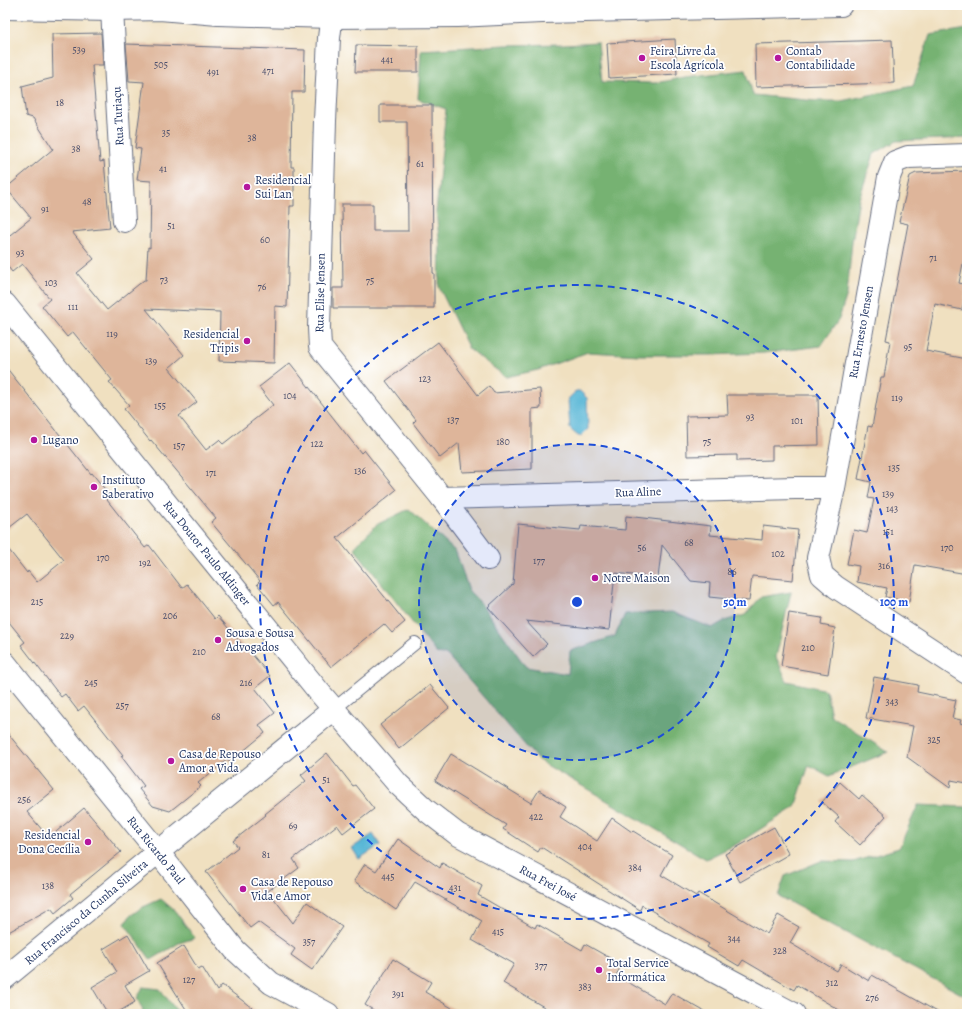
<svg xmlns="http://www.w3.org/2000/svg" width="972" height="1019" font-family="Alegreya,serif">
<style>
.forest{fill:#76b272;stroke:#487068}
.water{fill:#56b6d5;stroke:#38729a}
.building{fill:#deb59a}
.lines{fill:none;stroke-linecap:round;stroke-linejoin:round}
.service-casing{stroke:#666d80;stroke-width:14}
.minor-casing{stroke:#666d80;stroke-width:24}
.tertiary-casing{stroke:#666d80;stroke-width:24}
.secondary-casing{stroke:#666d80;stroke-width:24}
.service{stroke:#fff;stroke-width:12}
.minor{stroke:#fff;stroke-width:22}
.tertiary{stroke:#fff;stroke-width:22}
.secondary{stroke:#fff;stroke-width:22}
.ring{fill:none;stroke:#1d4ed8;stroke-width:2;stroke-dasharray:7 5}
.poi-dot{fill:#b5179e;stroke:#fff;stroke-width:1.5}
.labels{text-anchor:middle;stroke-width:3.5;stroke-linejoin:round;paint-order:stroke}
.number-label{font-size:10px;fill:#4c506d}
.poi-label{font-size:12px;fill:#1b2f5e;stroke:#fff;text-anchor:start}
.street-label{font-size:12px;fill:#1b2f5e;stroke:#fff}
.centre{fill:#1d4ed8;stroke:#fff;stroke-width:2}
.ring-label{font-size:12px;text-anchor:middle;font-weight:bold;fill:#1d4ed8;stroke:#fff;stroke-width:3.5;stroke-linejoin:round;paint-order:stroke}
</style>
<rect width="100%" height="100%" fill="#fff"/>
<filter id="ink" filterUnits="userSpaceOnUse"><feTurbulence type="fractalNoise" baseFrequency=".025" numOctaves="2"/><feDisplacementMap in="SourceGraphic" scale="8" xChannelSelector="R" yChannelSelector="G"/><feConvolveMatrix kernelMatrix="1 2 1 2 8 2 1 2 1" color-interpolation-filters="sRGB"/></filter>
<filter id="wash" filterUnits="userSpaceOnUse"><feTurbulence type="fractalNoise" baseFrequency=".012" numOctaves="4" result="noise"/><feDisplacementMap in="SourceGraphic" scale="16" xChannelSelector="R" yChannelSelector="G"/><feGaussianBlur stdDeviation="0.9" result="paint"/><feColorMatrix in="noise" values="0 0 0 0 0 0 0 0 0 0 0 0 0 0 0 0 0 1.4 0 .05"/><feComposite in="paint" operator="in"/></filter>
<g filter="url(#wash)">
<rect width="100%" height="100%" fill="#f0e0c0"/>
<!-- forest -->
<g class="forest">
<polygon points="967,29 967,138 896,141 874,154 859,199 852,242 847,294 839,319 821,346 764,353 711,355 640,355 588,352 538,370 506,377 469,349 439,287 440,246 436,212 446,109 418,99 421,50 506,45 564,44 598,42 602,82 656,83 685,77 746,70 753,95 817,101 841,101 913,86 930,35"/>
<polygon points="409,509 456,552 469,591 479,601 526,667 568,674 570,651 615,636 625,614 672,612 712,628 724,621 745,615 761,597 791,592 776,657 787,681 826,690 831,716 888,752 859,764 829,776 809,765 795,807 737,844 706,859 538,760 447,655 436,653 354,548 376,525"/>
<polygon points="918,805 967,807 967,997 778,896 785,876 821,861 853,862 899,848"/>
<polygon points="161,899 175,911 195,938 179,943 151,960 125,924 130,916 141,908"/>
<polygon points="143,987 160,989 179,1014 140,1014 143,1011 137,998"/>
</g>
<!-- water -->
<g class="water">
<polygon points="576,391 580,391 587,398 588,429 581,436 578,436 570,429 568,399"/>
<polygon points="373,834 380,845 359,859 352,848"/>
</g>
<g id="blocks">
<!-- building -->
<g class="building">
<polygon points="101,33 103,65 92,65 100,162 104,161 110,228 72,232 94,259 77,273 107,310 144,280 146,280 148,247 150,248 151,181 137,180 141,149 135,148 144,82 129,81 126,44 305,50 304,92 292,92 291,167 294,167 294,206 290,206 287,307 275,306 274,363 219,361 220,312 146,309 184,355 169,368 197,402 179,416 206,450 219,440 223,444 273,405 259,387 290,363 361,453 364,450 396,490 337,538 405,622 392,633 384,624 331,667 278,602 274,605 257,584 260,581 211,522 216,518 151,440 150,441 124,409 129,405 109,382 112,380 73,332 67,337 42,306 50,299 22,264 12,272 5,263 5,239 31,218 6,188 53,149 33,118 26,116 22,86 53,78 52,34"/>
<polygon points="675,39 677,74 609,78 607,43"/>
<polygon points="892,40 894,83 756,87 755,44"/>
<polygon points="356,45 418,46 418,72 355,72"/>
<polygon points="380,105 432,105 433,273 434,273 434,308 333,308 333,288 343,288 342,204 373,204 373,231 408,231 407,122 380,122"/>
<polygon points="965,171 967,216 967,244 959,283 967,285 962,310 935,304 926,351 967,359 967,574 915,565 909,602 885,597 887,588 857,582 859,566 847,564 854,530 867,533 874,499 868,498 871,482 858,479 868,426 872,427 881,377 884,377 890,341 886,340 908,224 899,222 910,176 916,173"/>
<polygon points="438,342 478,395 489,386 494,393 540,389 541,408 532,409 532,469 462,472 459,443 440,458 413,423 416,420 386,381"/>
<polygon points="5,366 91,474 92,473 107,492 103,495 145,548 149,545 182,588 187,584 215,619 218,616 245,648 246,647 270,676 255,688 275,713 259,725 265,733 230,762 228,759 198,783 201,786 170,811 153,806 139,789 144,786 121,756 123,755 84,706 78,711 65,694 61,697 21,645 25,642 5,617 5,545 27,573 28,571 37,582 64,560 27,514 5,531"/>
<polygon points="727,395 818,395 819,445 772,446 772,460 737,461 737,455 687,456 686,416 728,415"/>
<polygon points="626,516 711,526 710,535 762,540 763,526 798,530 793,580 752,576 749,601 709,597 710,583 691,581 662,545 658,578 615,573 609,630 526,621 547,644 533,657 488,607 513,584 518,524 580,530 581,526 625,530"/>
<polygon points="789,613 822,618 821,625 835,628 828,674 781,666"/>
<polygon points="874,677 918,685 917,692 956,700 952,718 961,720 960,723 967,725 967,783 951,780 950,788 907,757 913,726 866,718"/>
<polygon points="430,685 449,708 399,749 380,725"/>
<polygon points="5,730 54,790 27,812 49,838 84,808 121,852 70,894 73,898 55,913 51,908 5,934"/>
<polygon points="327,753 353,786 355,785 374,809 343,833 337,825 293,859 299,868 268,891 293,923 307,902 342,927 312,970 291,955 295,949 258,922 250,928 206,872 238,847 233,841 266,815 265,814 306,781 301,775"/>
<polygon points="451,754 531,803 539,790 566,807 560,817 597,841 612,818 632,832 633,831 672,855 661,875 696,896 698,893 767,934 778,915 799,927 790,943 837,971 841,964 869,981 872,975 941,1014 846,1014 797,985 794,990 743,960 739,966 707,947 709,944 642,905 640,910 541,847 538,852 503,829 506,825 435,781"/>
<polygon points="840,782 859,799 862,795 886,816 860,845 835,822 839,817 822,802"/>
<polygon points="774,827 789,854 740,882 725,854"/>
<polygon points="398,839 440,868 442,863 482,886 478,895 535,928 537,924 582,950 585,944 622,965 616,975 665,1004 672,993 709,1014 556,1014 503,983 514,964 472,940 482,921 415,882 396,910 354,881 365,864 376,871"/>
<polygon points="128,934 149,971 125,985 135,1002 115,1014 108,1014 92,987 117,972 103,949"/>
<polygon points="184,946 198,969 202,967 217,991 222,985 260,1014 189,1014 157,963"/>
<polygon points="393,959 431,982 425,992 462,1014 380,1014 365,1005"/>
</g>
</g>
</g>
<g filter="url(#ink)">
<use href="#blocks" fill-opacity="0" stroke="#666d80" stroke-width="1"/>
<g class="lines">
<defs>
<polyline id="service" points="334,709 415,643"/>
<g id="minor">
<polyline points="333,5 329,38 325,121 319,328 320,347 442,498 488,559"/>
<polyline points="112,10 124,221"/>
<polyline points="967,155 908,157 895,162 889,177 834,488 818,558 822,575 836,587 967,673"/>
<polyline points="442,498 795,488 834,488"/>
<polyline points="5,663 158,852 235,950 271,983 328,1014"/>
<polyline points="5,978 158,852 334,709"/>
</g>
<polyline id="tertiary" points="5,304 320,693 398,784 426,810 457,834 794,1014"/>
<polyline id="secondary" points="5,8 112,10 160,9 218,14 332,17 457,16 542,12 841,5"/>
</defs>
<!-- service casing -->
<use href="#service" class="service-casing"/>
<!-- minor casing -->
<use href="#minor" class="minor-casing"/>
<!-- tertiary casing -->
<use href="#tertiary" class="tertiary-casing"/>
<!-- secondary casing -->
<use href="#secondary" class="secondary-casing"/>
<!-- service -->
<use href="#service" class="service"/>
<!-- minor -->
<use href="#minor" class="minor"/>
<!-- tertiary -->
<use href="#tertiary" class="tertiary"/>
<!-- secondary -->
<use href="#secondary" class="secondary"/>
</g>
</g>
<!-- distance rings -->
<circle cx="577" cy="602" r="158" fill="#1d4ed8" fill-opacity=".12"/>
<g class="ring">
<circle cx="577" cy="602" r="158"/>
<circle cx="577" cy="602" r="317"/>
</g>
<!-- markers -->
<g class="poi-dot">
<circle cx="642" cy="58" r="4"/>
<circle cx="778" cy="58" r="4"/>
<circle cx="247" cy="187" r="4"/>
<circle cx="247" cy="341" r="4"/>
<circle cx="34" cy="440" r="4"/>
<circle cx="94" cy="487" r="4"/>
<circle cx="595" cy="578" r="4"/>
<circle cx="218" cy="640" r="4"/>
<circle cx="171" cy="761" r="4"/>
<circle cx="88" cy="842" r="4"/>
<circle cx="243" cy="889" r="4"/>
<circle cx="599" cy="970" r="4"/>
</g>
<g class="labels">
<!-- number labels -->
<g class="number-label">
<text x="79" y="53">539</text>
<text x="387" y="63">441</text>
<text x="161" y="68">505</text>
<text x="268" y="74">471</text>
<text x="213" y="75">491</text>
<text x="60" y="106">18</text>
<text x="166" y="136">35</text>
<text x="252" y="141">38</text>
<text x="76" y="152">38</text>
<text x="420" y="167">61</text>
<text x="163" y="172">41</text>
<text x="87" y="205">48</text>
<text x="45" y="212">91</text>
<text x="171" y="229">51</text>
<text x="265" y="243">60</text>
<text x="20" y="256">93</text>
<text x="933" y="261">71</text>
<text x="164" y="283">73</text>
<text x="370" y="284">75</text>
<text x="51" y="286">103</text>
<text x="262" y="290">76</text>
<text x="73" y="310">111</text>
<text x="112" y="337">119</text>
<text x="908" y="350">95</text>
<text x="151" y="364">139</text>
<text x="425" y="382">123</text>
<text x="290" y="399">104</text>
<text x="897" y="401">119</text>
<text x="160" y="409">155</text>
<text x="750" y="420">93</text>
<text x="453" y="423">137</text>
<text x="797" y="424">101</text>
<text x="503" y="445">180</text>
<text x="707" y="445">75</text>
<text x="317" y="447">122</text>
<text x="179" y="449">157</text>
<text x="894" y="471">135</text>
<text x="360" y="474">136</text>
<text x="211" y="476">171</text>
<text x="888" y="497">139</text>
<text x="892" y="512">143</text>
<text x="888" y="535">151</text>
<text x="689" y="546">68</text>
<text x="642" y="551">56</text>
<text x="947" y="551">170</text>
<text x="778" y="557">102</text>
<text x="103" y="561">170</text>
<text x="539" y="564">177</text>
<text x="145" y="566">192</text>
<text x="884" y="569">316</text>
<text x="732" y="575">86</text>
<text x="37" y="605">215</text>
<text x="170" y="619">206</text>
<text x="67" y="639">229</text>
<text x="808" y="651">210</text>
<text x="199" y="655">210</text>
<text x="91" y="686">245</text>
<text x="246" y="686">216</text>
<text x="892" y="705">343</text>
<text x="122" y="709">257</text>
<text x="216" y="720">68</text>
<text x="934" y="743">325</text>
<text x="326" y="783">51</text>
<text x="24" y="803">256</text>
<text x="536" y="820">422</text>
<text x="293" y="829">69</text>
<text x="585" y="850">404</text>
<text x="266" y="858">81</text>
<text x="635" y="871">384</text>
<text x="388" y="880">445</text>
<text x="48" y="889">138</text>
<text x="455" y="891">431</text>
<text x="498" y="935">415</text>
<text x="734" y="942">344</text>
<text x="309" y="945">357</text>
<text x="780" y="954">328</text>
<text x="541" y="969">377</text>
<text x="189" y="983">127</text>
<text x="832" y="986">312</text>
<text x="585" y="990">383</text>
<text x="398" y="997">391</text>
<text x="872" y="1001">276</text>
</g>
<!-- poi labels -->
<g class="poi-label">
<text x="650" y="55">Feira Livre da<tspan x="650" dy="14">Escola Agrícola</tspan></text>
<text x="786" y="55">Contab<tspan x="786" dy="14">Contabilidade</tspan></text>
<text x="255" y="184">Residencial<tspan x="255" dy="14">Sui Lan</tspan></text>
<text x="239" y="338" text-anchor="end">Residencial<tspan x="239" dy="14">Tripis</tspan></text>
<text x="42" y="444">Lugano</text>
<text x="102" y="484">Instituto<tspan x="102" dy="14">Saberativo</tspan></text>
<text x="603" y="582">Notre Maison</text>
<text x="226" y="637">Sousa e Sousa<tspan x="226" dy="14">Advogados</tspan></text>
<text x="179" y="758">Casa de Repouso<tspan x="179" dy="14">Amor a Vida</tspan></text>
<text x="80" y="839" text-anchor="end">Residencial<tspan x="80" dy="14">Dona Cecília</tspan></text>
<text x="251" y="886">Casa de Repouso<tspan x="251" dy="14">Vida e Amor</tspan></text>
<text x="607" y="967">Total Service<tspan x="607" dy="14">Informática</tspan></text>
</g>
<!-- street labels -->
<g class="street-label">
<text transform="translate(118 116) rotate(-93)" y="4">Rua Turiaçu</text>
<text transform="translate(320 293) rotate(-89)" y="4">Rua Elise Jensen</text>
<text transform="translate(861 332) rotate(-80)" y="4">Rua Ernesto Jensen</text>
<text transform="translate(638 492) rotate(-2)" y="4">Rua Aline</text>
<text transform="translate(207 553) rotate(51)" y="4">Rua Doutor Paulo Aldinger</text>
<text transform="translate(156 850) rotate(51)" y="4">Rua Ricardo Paul</text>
<text transform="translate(548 883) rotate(28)" y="4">Rua Frei José</text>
<text transform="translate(86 912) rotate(-40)" y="4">Rua Francisco da Cunha Silveira</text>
</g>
</g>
<circle cx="577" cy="602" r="6" class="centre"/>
<g class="ring-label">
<text x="735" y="606">50 m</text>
<text x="894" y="606">100 m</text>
</g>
<!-- margin -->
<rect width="972" height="1019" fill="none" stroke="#fff" stroke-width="20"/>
</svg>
